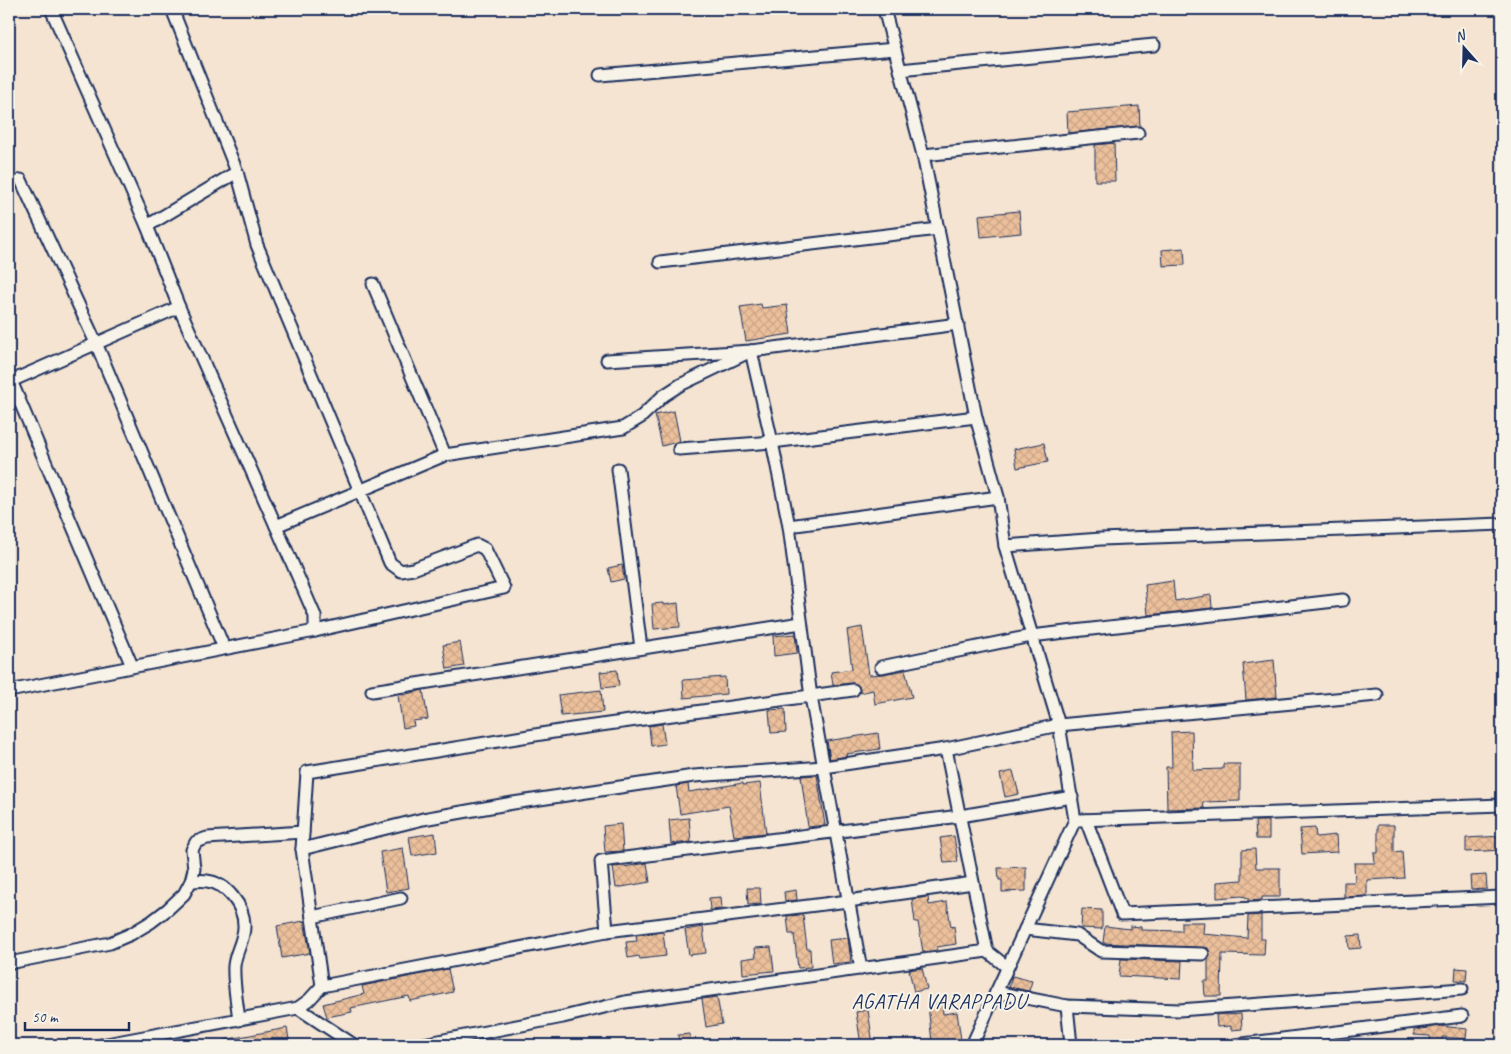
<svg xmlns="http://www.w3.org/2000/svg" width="1511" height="1054" font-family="Caveat,sans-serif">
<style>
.building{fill:url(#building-cross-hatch);stroke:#1b2f5e}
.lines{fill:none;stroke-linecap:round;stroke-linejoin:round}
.street-casing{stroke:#1b2f5e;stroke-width:15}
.street{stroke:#f7f3e8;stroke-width:11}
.labels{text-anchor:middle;stroke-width:4;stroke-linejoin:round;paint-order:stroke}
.neighbourhood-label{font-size:21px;letter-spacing:1px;fill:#1b2f5e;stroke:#f7f3e8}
</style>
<defs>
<pattern id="building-cross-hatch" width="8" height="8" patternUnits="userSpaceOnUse" patternTransform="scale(1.25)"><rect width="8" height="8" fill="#ecc09b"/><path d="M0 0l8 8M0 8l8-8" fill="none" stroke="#caa588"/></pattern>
</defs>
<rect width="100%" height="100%" fill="#f4e4d1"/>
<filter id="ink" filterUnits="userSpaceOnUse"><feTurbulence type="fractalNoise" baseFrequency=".02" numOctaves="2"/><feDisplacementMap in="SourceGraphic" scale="10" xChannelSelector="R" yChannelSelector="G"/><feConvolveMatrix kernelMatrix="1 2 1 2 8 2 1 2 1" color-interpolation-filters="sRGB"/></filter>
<g filter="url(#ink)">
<!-- building -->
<g class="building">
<polygon points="1139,106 1140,126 1068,133 1067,112"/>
<polygon points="1114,143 1115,181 1095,181 1095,145"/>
<polygon points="1019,211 1021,233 981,237 979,215"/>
<polygon points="1184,248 1185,265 1163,266 1162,250"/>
<polygon points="761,304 762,308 787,305 791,334 746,341 740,307"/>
<polygon points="674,411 680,441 662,446 655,415"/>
<polygon points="1044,443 1048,462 1017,468 1014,449"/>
<polygon points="622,565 624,579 611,582 608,568"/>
<polygon points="1173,581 1175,601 1211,595 1212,608 1148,615 1145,585"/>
<polygon points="663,603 663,605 678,603 680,627 654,629 652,604"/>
<polygon points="862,627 869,675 883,674 905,670 912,697 875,704 873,690 860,693 859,686 852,683 833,685 831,672 852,669 847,630"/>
<polygon points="795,634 797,653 774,656 773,636"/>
<polygon points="460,642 464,666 447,669 443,645"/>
<polygon points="1274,660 1277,697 1246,700 1243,664"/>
<polygon points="617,670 619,686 602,688 600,672"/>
<polygon points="725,677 726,694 684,698 683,680"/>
<polygon points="423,690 428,719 413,721 414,726 403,728 398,696"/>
<polygon points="601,690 603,712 561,716 558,695"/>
<polygon points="785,709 786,732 771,733 769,710"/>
<polygon points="662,724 665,744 651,746 649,726"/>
<polygon points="1192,731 1193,770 1223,769 1223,764 1240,764 1240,801 1203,802 1204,808 1167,809 1166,767 1172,767 1171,732"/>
<polygon points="878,733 880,749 846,754 847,756 830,759 827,741"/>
<polygon points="1013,771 1019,794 1005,797 1000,774"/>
<polygon points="817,775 825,825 808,827 801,776"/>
<polygon points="743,783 743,785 760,783 766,833 734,836 729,806 680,814 676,786 688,784 689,792"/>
<polygon points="689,818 691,842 671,844 669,820"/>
<polygon points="1255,821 1269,821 1269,839 1256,839"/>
<polygon points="621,824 623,851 605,852 603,826"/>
<polygon points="1378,825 1394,825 1394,852 1402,851 1404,878 1367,880 1367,896 1344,897 1344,882 1355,882 1354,863 1375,863 1374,853 1378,853"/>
<polygon points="1315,828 1316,837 1336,835 1337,852 1302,854 1300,829"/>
<polygon points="435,833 437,852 412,856 409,837"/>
<polygon points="954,836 958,862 944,863 940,838"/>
<polygon points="1502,836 1502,850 1466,852 1466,838"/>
<polygon points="403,848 409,888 386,892 380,852"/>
<polygon points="1255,849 1256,868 1280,868 1280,897 1262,897 1262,900 1248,901 1248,898 1242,896 1217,898 1217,882 1242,880 1242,850"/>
<polygon points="647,863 650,882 616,888 613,867 624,866 624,867"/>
<polygon points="1026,867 1026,891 1002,892 1002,880 999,880 998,868"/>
<polygon points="1486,875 1487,889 1471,890 1470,876"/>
<polygon points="747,888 760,888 761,904 748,905"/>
<polygon points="796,890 797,900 785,901 784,892"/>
<polygon points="721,897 722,909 710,910 709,898"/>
<polygon points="928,897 929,905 947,902 951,927 954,926 956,944 937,947 937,950 923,952 918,922 915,922 912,899"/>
<polygon points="1082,909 1102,910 1102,929 1081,928"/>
<polygon points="800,915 803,915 807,949 810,949 811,967 798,968 794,934 789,934 787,916"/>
<polygon points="1261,915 1261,939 1265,939 1264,955 1222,954 1221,996 1205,996 1204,981 1208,981 1208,960 1210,955 1208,948 1103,943 1105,926 1130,929 1130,926 1141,927 1141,930 1182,931 1182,922 1204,922 1203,934 1247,938 1248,916"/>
<polygon points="304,921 310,953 282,958 277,926"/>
<polygon points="703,927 706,953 689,955 685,930"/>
<polygon points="663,932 666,956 640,959 639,956 628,958 626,942 637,941 636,935"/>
<polygon points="1360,935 1361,948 1349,949 1348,936"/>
<polygon points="848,938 851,962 832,964 829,940"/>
<polygon points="771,947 774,971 743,974 742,959 756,957 755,948"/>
<polygon points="1121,959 1182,961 1181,979 1119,976"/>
<polygon points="922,968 927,989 914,992 909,970"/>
<polygon points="1456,968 1467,969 1466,981 1455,980"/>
<polygon points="448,969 453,992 410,1001 409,996 351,1008 352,1012 327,1017 323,1004 364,994 362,986"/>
<polygon points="1012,976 1032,981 1029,991 1009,987"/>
<polygon points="717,997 722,1024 706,1027 702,999"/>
<polygon points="942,1003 943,1014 957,1012 961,1040 932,1042 928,1005"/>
<polygon points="868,1010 873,1045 861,1045 856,1012"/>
<polygon points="1226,1014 1226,1015 1241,1014 1242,1029 1231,1030 1231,1026 1217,1027 1216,1015"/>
<polygon points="1441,1026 1467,1029 1466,1039 1442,1037 1443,1044 1431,1045 1430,1036 1414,1035 1414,1030"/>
<polygon points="287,1028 290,1045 225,1045 224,1040"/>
<polygon points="690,1034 691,1045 679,1045 678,1035"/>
</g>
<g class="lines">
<defs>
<g id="street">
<polyline points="51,9 147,226 179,307"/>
<polyline points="884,9 923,155 976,417 998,497 1005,546 1059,725 1075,820 972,1045"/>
<polyline points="900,70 1154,45"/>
<polyline points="600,75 895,49"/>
<polyline points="923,155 1138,133"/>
<polyline points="237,172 257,245 390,563 401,571 413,569 477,545 485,549 504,588 315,631"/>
<polyline points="21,180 96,343 224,648"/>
<polyline points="147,226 237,172 172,9"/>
<polyline points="660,262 938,229"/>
<polyline points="373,284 445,455"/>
<polyline points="751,351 772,442 789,526 811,697 861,969"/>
<polyline points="607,360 751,351 958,324"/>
<polyline points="9,376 132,666"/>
<polyline points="9,382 179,307 276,526 315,616 315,631 9,691"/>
<polyline points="679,449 772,442 976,417"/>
<polyline points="618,469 641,648"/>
<polyline points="276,526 445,455 623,428 641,417 663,396 680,385 751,351"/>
<polyline points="789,526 998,497"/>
<polyline points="1005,546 1101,539 1502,524"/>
<polyline points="881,667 1031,636 1343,600"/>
<polyline points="372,691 801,623"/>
<polyline points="946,749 987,951 1007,967"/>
<polyline points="1079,820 1502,805"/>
<polyline points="1086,820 1122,914 1502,897"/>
<polyline points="302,849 423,819 513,803 694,776 824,767 946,749 1059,725 1377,695"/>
<path d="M191,881c5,0 11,-1 16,0 19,2 37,25 37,44 1,14 -9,27 -10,41 -1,17 3,36 5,54"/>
<polyline points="312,917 401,898"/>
<polyline points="1025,929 1077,935 1101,951 1203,954"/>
<polyline points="607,931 601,861 960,816 1072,797"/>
<polyline points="9,963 110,943 131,934 151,922 168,909 184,894 191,881 194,869 192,850 196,842 207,838 303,832"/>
<polyline points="322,986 302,849 307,772 572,729 853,690"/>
<polyline points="996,992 1067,1006 1179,1010 1462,989"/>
<polyline points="1067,1006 1071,1045"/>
<polyline points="298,1008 354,1045"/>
<polyline points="101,1045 298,1008 309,1000 322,986 607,931 848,901 973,883"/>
<polyline points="418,1045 563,1017 625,1002 987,951"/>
<polyline points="1235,1045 1462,1016"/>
</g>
</defs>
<!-- street casing -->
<use href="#street" class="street-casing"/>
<!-- street -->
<use href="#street" class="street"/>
</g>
</g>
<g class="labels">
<!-- neighbourhood labels -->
<g class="neighbourhood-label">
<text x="939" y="1008">AGATHA VARAPPADU</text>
</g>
</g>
<!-- margin -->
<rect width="1511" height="1054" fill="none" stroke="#f7f3e8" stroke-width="30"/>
<rect x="15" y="15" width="1481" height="1024" fill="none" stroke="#1b2f5e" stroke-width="2" filter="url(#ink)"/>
<!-- north arrow -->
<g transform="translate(1464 48) rotate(340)" stroke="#f7f3e8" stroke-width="4" paint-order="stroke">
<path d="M0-4L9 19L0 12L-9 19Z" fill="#1b2f5e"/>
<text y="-8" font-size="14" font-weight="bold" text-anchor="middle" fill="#1b2f5e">N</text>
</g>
<!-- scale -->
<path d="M25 1022v8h104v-8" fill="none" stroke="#1b2f5e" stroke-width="2.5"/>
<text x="32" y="1022" font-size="15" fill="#1b2f5e" stroke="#f7f3e8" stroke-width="4" paint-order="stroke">50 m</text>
</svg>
